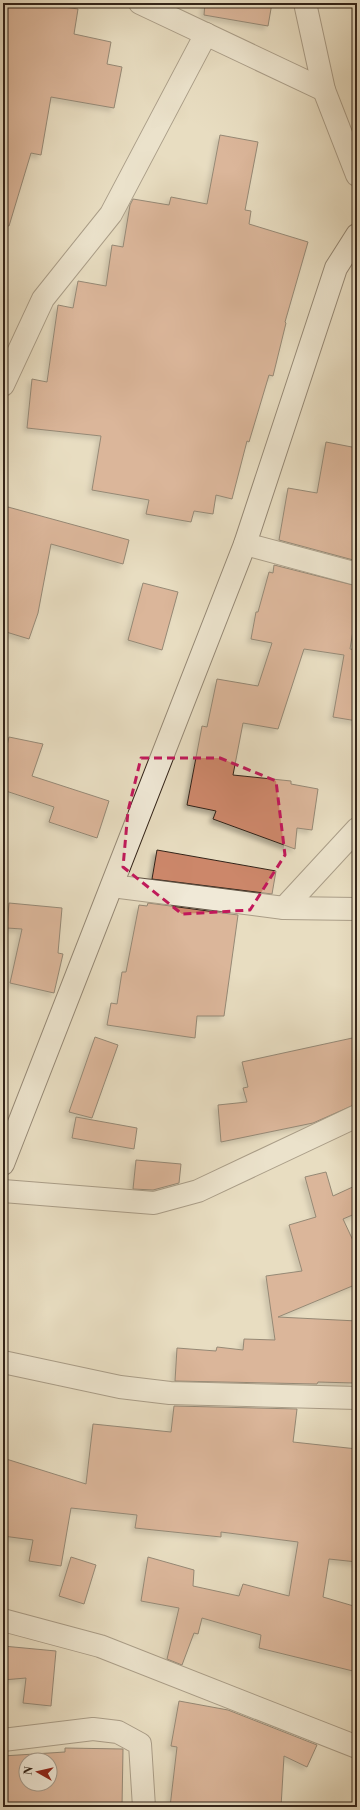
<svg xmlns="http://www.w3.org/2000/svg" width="360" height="1810" font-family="'Libre Bodoni',serif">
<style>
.building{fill:#cc876b;stroke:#332419;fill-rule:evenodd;filter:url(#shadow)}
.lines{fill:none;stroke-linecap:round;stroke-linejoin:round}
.street-casing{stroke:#605243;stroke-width:24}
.secondary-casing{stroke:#332419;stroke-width:24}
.street{stroke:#f0e9d7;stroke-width:22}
.secondary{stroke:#f0e9d7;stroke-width:22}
.marked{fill:none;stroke:#c2185b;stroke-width:3;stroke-dasharray:8 5;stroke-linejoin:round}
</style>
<defs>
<filter id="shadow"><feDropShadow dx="-3.5" dy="3.5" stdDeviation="2" flood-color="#0004"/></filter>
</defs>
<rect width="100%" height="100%" fill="#e8ddc1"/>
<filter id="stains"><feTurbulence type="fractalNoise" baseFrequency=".005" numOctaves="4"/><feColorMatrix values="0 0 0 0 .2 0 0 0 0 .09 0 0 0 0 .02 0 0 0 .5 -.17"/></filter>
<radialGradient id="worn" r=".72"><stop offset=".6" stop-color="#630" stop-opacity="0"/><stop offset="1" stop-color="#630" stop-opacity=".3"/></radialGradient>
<!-- building -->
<g class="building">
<polygon points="3,3 37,3 78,9 74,34 111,42 107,64 122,67 114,108 51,97 41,155 31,153 9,226 3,225"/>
<polygon points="205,3 272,3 268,26 204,15"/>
<polygon points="220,135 258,142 245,210 251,211 249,224 308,242 285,322 286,323 273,376 269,375 249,442 247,441 232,499 216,495 213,514 194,511 191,522 146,514 149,500 92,490 101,436 27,428 32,379 47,382 58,305 73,308 78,281 106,286 112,245 123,247 130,205 133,199 169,205 171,197 207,204"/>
<polygon points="326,442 357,448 357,561 279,540 288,488 317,493"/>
<polygon points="8,507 129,540 123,564 51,544 38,613 29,639 3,631 3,520"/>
<polygon points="274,565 357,586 357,606 350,649 357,650 357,721 333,717 344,655 304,649 278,729 243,723 233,775 291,781 291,784 318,789 312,830 297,828 295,849 213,819 216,811 187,805 202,726 207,727 217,679 258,686 272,643 251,639 256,612 258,612 269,572 273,573"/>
<polygon points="143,583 178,592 162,650 128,640"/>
<polygon points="9,737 43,744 32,776 109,801 97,838 49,822 54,807 3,790 3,763"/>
<polygon points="157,850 276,871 272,894 152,879"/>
<polygon points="9,903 62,908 58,953 63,954 54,993 10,983 22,929 7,928"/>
<polygon points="148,903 238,915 224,1016 197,1016 195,1038 107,1025 111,1003 117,1004 122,972 126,972 139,905 147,906"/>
<polygon points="95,1037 118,1045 92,1118 69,1112"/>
<polygon points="357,1037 357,1083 354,1084 356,1104 313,1123 221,1142 218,1105 247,1102 243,1088 248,1087 242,1062"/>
<polygon points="76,1117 137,1128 134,1149 72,1138"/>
<polygon points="136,1160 181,1164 179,1183 153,1190 133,1189"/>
<polygon points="326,1172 333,1196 357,1185 357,1213 343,1219 357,1249 357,1284 278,1317 357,1321 354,1383 318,1382 317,1384 175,1381 177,1348 216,1351 217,1347 243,1350 244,1339 275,1340 266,1276 302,1271 289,1225 316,1217 305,1177"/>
<polygon points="174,1406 297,1409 293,1442 357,1449 357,1500 353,1534 357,1534 357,1562 329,1559 323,1597 357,1607 357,1672 259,1648 261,1635 202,1618 198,1634 194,1633 182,1665 167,1659 179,1608 141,1601 148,1557 194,1570 193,1586 239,1596 243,1584 289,1596 298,1542 221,1532 221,1537 135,1528 137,1515 71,1508 61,1566 29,1561 33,1540 3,1536 3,1458 86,1484 93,1424 171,1432"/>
<polygon points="71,1557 96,1565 84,1604 59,1596"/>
<polygon points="3,1646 56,1651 51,1706 23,1703 26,1678 3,1680"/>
<polygon points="179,1701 228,1710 317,1745 307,1767 284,1756 281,1807 170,1807 177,1747 171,1746"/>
<path d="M65,1748l58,1 -1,58h-119v-51l62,-4zM26,1760h24v24h-24z"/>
</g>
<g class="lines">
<defs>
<g id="street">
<polyline points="140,3 324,90"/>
<polyline points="305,3 324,90 357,175"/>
<polyline points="3,385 43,299 111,214 206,34"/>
<polyline points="245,544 357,574"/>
<polyline points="112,886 284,908 357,909"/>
<polyline points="284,908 357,829"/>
<polyline points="3,1191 154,1203 198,1191 357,1116"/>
<polyline points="3,1362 120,1387 170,1393 357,1398"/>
<polyline points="3,1620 100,1646 357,1747"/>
<polyline points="3,1740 93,1729 118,1732 140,1744 144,1807"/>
</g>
<polyline id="secondary" points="3,1164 245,544 336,268 357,235"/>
</defs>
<!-- street casing -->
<use href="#street" class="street-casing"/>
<!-- secondary casing -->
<use href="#secondary" class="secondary-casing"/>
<!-- street -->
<use href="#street" class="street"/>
<!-- secondary -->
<use href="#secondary" class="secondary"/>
</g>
<!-- marked area -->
<path d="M0 0H360V1810H0ZM141,758h79l56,23 9,74 -35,55 -68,4 -59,-47 5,-56z" fill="#e8ddc1" fill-opacity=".55" fill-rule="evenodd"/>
<path class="marked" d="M141,758h79l56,23 9,74 -35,55 -68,4 -59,-47 5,-56z"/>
<!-- margin -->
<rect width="360" height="1810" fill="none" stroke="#e8ddc1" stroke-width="16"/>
<rect x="4" y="4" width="352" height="1802" fill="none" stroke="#332419" stroke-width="2"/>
<rect x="8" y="8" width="344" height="1794" fill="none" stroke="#332419"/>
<!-- north arrow -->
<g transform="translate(38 1772) rotate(278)"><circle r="19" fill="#f0e9d7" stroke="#a49a8b"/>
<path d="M0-3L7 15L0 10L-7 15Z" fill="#8f2418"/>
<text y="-6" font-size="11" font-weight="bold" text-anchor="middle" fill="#332419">N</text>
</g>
<rect width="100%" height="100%" filter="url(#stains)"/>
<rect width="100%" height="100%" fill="url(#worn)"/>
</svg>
